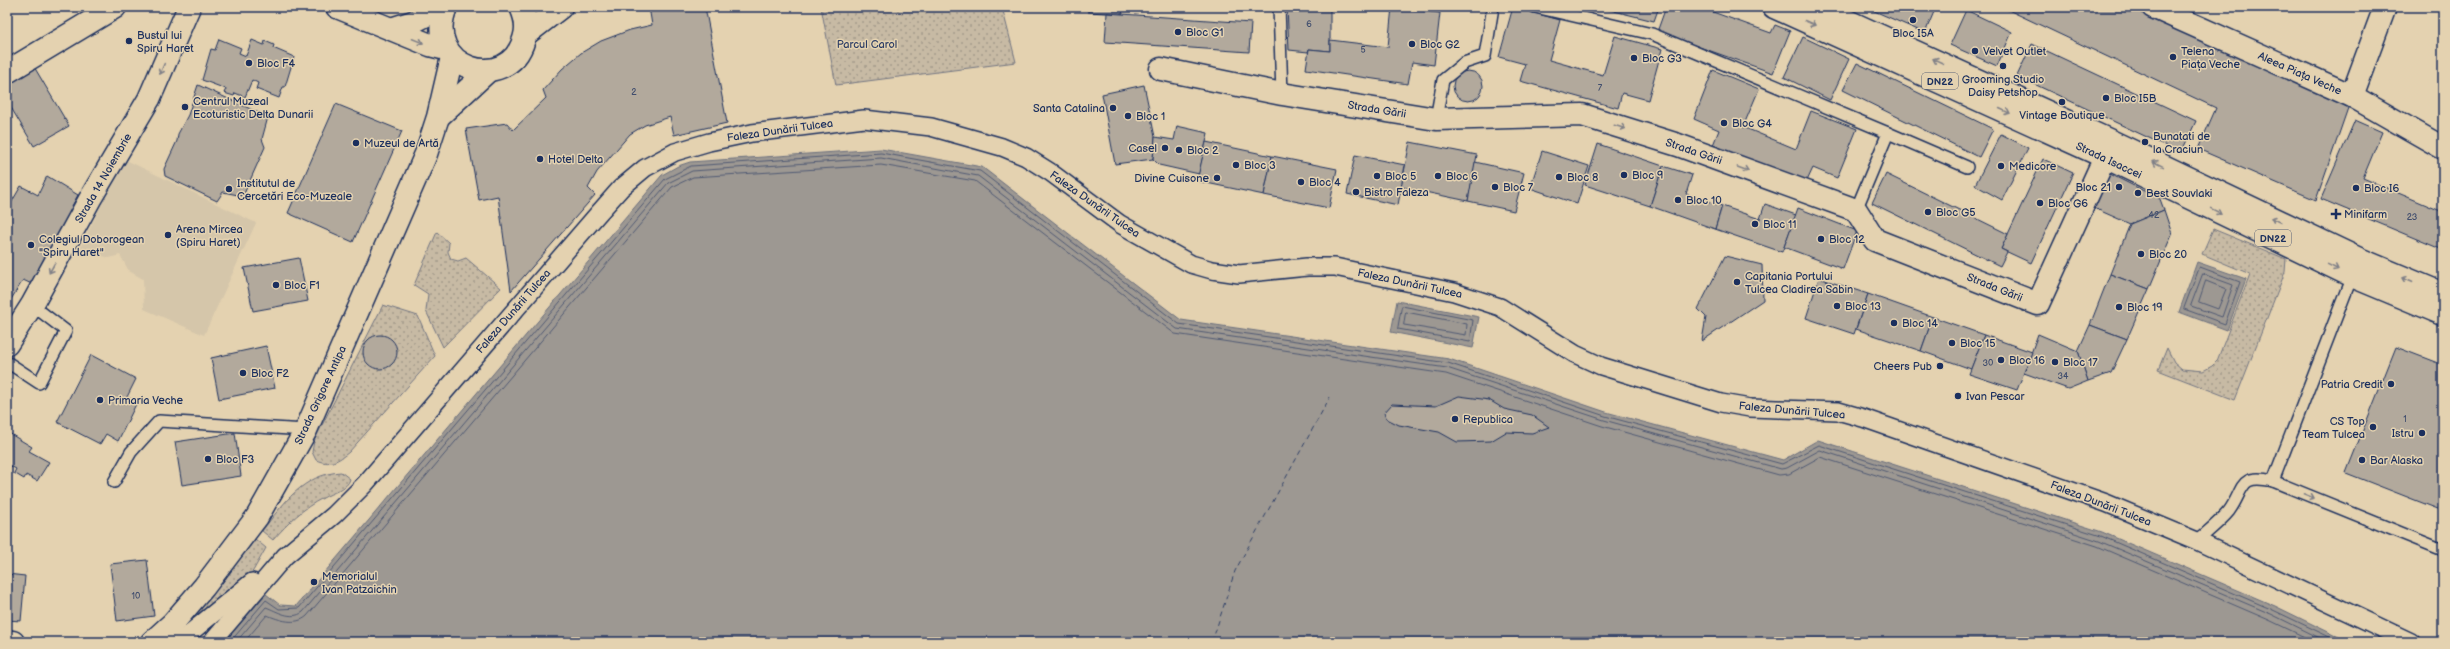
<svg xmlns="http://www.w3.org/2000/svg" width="2450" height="649" font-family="'Balsamiq Sans',sans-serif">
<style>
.built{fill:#d5c6aa}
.green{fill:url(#green-dots);stroke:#717481}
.water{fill:#9d9892;stroke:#696e7d}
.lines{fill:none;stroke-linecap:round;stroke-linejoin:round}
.shore{stroke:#4f5973;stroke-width:1}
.ferry{stroke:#2e3f66;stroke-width:1;stroke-dasharray:5 4;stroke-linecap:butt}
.building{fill:#b2a99c;stroke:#1b2f5e}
.service-casing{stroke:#1b2f5e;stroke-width:14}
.pedestrian-casing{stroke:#1b2f5e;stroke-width:20}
.minor-casing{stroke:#1b2f5e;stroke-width:25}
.tertiary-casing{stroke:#1b2f5e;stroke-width:25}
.primary-casing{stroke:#1b2f5e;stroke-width:25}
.service{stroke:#e4d2b0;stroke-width:11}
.pedestrian{stroke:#e4d2b0;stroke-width:17}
.minor{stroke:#e4d2b0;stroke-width:22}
.tertiary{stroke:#e4d2b0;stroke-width:22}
.primary{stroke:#e4d2b0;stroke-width:22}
.oneway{stroke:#808087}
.poi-dot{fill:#1b2f5e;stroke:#e4d2b0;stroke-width:1.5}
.labels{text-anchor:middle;stroke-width:3;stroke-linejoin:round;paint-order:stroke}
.number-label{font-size:9px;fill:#414e6e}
.shield{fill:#e4d2b0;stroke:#576077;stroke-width:1}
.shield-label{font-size:10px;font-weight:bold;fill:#1b2f5e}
.poi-label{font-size:11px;fill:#1b2f5e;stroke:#e4d2b0;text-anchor:start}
.park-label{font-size:11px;fill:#2c3d65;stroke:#e4d2b0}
.street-label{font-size:11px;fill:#1b2f5e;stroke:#e4d2b0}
</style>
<defs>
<pattern id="green-dots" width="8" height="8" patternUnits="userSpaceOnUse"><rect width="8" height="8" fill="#c7baa4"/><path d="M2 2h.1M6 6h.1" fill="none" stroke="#a19889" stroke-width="1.8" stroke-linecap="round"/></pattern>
</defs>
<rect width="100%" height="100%" fill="#e4d2b0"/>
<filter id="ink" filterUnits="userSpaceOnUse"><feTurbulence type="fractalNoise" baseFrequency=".025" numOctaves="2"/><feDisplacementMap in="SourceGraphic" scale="8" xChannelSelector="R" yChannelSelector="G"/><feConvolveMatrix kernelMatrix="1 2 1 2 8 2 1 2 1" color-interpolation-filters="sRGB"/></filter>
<g filter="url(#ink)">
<!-- built -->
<polygon class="built" points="124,159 256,223 204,335 144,309 143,279 129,271 120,255 109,258 80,248"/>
<!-- green -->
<g class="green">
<polygon points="821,7 1002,7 1016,62 836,85"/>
<polygon points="2213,229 2286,259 2285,272 2235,400 2158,370 2167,348 2174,362 2182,369 2203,371 2212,366 2217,361 2250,274 2202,254"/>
<polygon points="437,232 449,243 448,252 451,259 458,261 466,258 501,288 443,347 426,311 428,294 414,285"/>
<path d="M383,305l35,11 17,40 -86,96c-11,9 -19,14 -33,8l-4,-8 2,-11z"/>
<path d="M341,472l9,7c-2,10 -19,14 -27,19 -20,10 -35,25 -50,42l-11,-9c21,-27 41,-57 79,-59z"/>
<polygon points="255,539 266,548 253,571 221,600 181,631"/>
</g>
<!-- water -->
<g class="water">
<polygon points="881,149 982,167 1181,320 1449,359 1606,412 1783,460 1818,440 2102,532 2275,606 2349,642 224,642 266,594 280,605 296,606 662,175 678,166 690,162"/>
<polygon points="2197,262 2246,279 2227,330 2179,312"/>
<polygon points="1397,301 1479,317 1473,348 1391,332"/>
</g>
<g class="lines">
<!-- shore -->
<g class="shore">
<polygon points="2200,267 2240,282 2225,324 2184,309"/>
<polygon points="2203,274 2233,285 2222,317 2191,306"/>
<polygon points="2206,281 2226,289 2218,309 2199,302"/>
<polygon points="1402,306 1473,320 1470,342 1398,329"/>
<polygon points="1406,312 1467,324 1466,335 1404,325"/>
<polyline points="230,642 266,600 279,609 299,608 665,179 691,166 881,153 980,171 1179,324 1448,363 1605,416 1782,464 1819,445 2101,536 2273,610 2340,642"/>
<path d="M236,642l30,-35c11,4 25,14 37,5l365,-429 24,-12 189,-13 97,18 199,153 270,39 157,52 177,49 6,-1 33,-18 279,91 172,73 57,28"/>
<path d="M244,642l23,-27c12,5 29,11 40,1l365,-429 21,-10 188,-12 94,16 200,153 271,40 156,52 177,49 10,-1 31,-17 277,89 172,74 46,22"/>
</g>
<!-- ferry -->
<polyline class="ferry" points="1212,642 1235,571 1330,397"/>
</g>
<!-- building -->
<g class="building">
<polygon points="649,7 705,7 727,123 674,135 670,117 645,125 630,134 597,172 588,188 595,195 511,291 498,196 479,200 466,129 507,123 513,130 546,98 543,90 562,69 581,53 601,41 630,30 652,25"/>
<polygon points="1087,7 1121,7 1123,14 1088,12"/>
<polygon points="1287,7 1330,7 1330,51 1309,49 1308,52 1289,50"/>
<polygon points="1392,7 1440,13 1434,65 1412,62 1408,84 1306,69 1309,49 1330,51 1330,40 1388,47"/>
<polygon points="1513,7 1560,20 1549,60 1603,75 1615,36 1662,49 1648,100 1622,93 1618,108 1520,81 1525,64 1499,57"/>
<polygon points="1598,7 1659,7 1654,21"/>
<polygon points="1666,7 1699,7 1771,33 1775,25 1790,31 1773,73 1657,32"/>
<polygon points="1865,7 1936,7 1925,33"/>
<polygon points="2002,7 2130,7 2349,105 2316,200 2198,149 2216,108"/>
<polygon points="1966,10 2012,32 1997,66 1950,45"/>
<polygon points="1107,13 1251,23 1249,52 1105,42"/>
<polygon points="1803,37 1849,59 1830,100 1784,77"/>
<polygon points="219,39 241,48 239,53 246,56 252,40 264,45 265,41 274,45 273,48 294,57 285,87 283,87 279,98 256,89 258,83 252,80 245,97 235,93 234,96 224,93 226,89 202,80 211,49 215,50"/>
<polygon points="2032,44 2196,121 2181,153 2017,76"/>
<polygon points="1857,63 1993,129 1979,157 1843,90"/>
<polygon points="33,65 69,126 34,146 7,101 7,80"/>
<polygon points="1713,70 1759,89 1743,127 1796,149 1811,111 1857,129 1837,178 1813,168 1806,183 1713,145 1719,130 1694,119"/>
<circle cx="1468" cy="86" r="15"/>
<polygon points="198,85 268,117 262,139 265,147 243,196 223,192 217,201 165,176 164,169 177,141 178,134 188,115"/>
<polygon points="1144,85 1155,137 1153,159 1115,164 1102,94"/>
<polygon points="336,104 402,131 353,242 288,213"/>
<polygon points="2355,120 2382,132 2363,178 2443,212 2443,250 2321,199"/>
<polygon points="1177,126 1208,133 1199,174 1159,165 1153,159 1155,137 1174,140"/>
<polygon points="2001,134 2028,148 2002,200 1975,185"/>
<polygon points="1206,142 1272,156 1264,195 1197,181"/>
<polygon points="1410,142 1477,155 1468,201 1401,187"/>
<polygon points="1598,144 1663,166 1650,206 1585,185"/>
<polygon points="1542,151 1589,166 1577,204 1530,188"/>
<polygon points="1355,155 1405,165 1398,205 1347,194"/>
<polygon points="1272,156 1337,169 1329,208 1264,195"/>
<polygon points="2043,159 2073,173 2031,263 2001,249"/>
<polygon points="1475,162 1524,173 1514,211 1468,201"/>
<polygon points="1663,166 1692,175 1686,194 1722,206 1715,229 1650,206"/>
<polygon points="1886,174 2008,234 2001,249 2007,252 2000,266 1872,203"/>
<polygon points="2110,174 2160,199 2164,210 2130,224 2094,208"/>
<polygon points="47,176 78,195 72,206 75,210 34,285 23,280 7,306 7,210 21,186 38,195"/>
<polygon points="1765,204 1796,215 1782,252 1715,229 1722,206 1760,219"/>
<polygon points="1798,208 1857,231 1843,269 1784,247"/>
<polygon points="2164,210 2172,234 2149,289 2110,274 2130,224"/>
<polygon points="1725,256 1762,265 1763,300 1702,341 1706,317 1698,309"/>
<polygon points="299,258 308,301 253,311 244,268"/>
<polygon points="2110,274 2149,289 2127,339 2090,325"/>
<polygon points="1819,278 1868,294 1854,334 1806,318"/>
<polygon points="1868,294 1933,317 1921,351 1856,329"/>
<polygon points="1933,317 1984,335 1971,369 1921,351"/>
<polygon points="2090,325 2127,339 2111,373 2088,381 2078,351"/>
<polygon points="2038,334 2078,351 2088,381 2068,389 2024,373"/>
<polygon points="1984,335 2032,352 2017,390 1969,374"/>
<circle cx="380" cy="352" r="17"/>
<polygon points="266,346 275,388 219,399 211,358"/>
<polygon points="2396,347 2443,365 2443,511 2346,473"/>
<polygon points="91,355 136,379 127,397 137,402 118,441 106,434 100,444 57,422"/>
<polygon points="1459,396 1489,400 1504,409 1532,415 1549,427 1532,433 1506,432 1491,441 1457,442 1439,432 1399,425 1387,419 1384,413 1392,404 1436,406"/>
<polygon points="7,432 32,447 29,451 49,462 37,481 26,475 24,479 14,473 16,469 7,464"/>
<polygon points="235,433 241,476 182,485 175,442"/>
<polygon points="147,560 154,616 117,621 110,564"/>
<polygon points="7,574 25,576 21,621 7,620"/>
</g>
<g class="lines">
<defs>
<g id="service">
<polyline points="1279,7 1282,94"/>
<polyline points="1535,7 1652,34 1888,133 1856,210"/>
<polyline points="1436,119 1443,80 1464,63 1485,56 1493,7"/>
<polyline points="1888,133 1967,167"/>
<polyline points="7,362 39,383 66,331 32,305"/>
<polyline points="2273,481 2352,276"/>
<polyline points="114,482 131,452 159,421 306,430"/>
<path d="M2197,541c10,-9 23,-19 32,-30 16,-22 9,-38 44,-30l170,69"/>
</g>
<g id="pedestrian">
<polyline points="179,642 252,582"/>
<polyline points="212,642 285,556 334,515 365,484 597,215 621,188 645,168 675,152 709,142 752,133 864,119 931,127 1002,147 1026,157 1050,172 1120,224 1191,264 1212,270 1239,274 1307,267 1335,267 1454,292 1500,307 1575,354 1601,366 1721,403 1750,408 1838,411 1863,418 2106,503 2197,541 2411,642"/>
</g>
<g id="minor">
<polyline points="2153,7 2352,96 2443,148"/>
<polyline points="1161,69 1282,94 1436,119 1582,115 1678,145 1856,210 1875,240 2038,304 2105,157"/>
<polyline points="2352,96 2385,7"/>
<polyline points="439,116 489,70"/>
<polyline points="7,344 32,305 90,199 149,99 189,7"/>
<polyline points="7,641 13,642"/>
<polyline points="152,642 173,623 204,587 257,517 306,430 426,154 438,117 452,57"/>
</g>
<g id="tertiary">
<polyline points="337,7 430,45 446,49"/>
<polyline points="391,29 413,22 442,7"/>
<polyline points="7,72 115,7"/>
</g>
<g id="primary">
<path d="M446,7c-25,61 62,89 78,32 4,-11 2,-21 -3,-32"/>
<polyline points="1774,7 2105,157 2352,276 2443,314"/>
<polyline points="1817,7 2113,142 2359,259 2443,294"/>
<polyline points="526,34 561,7"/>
</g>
</defs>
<!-- service casing -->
<use href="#service" class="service-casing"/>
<!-- pedestrian casing -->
<use href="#pedestrian" class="pedestrian-casing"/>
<!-- minor casing -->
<use href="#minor" class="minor-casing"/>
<!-- tertiary casing -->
<use href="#tertiary" class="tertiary-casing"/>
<!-- primary casing -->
<use href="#primary" class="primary-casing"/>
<!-- service -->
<use href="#service" class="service"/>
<!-- pedestrian -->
<use href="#pedestrian" class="pedestrian"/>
<!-- minor -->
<use href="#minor" class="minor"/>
<!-- tertiary -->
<use href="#tertiary" class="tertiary"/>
<!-- primary -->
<use href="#primary" class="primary"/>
</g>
<!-- one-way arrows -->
<defs><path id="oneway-shaft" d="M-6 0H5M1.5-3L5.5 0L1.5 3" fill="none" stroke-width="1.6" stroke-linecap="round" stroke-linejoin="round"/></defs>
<g class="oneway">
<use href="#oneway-shaft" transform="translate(1810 23) rotate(24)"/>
<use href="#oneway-shaft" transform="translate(418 41) rotate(22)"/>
<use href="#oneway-shaft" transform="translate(1938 61) rotate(-155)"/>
<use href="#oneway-shaft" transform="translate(162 69) rotate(113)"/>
<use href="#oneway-shaft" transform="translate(2005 111) rotate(25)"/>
<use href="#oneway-shaft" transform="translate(1620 127) rotate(17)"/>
<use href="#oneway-shaft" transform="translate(2158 164) rotate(-154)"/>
<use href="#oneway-shaft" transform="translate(1743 169) rotate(20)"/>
<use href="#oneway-shaft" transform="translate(2216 211) rotate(26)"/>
<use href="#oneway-shaft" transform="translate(2276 220) rotate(-155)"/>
<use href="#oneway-shaft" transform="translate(2333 267) rotate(26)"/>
<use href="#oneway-shaft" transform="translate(52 268) rotate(119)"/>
<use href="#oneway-shaft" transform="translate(2407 280) rotate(-157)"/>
<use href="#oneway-shaft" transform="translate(2309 496) rotate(22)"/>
</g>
</g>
<!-- markers -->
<g class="poi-dot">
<circle cx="1913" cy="20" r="4"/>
<circle cx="1178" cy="32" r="4"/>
<circle cx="129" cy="41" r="4"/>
<circle cx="1412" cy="44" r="4"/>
<circle cx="1975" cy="51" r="4"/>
<circle cx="2173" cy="57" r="4"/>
<circle cx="1634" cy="58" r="4"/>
<circle cx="249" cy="63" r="4"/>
<circle cx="2003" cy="66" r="4"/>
<circle cx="2106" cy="98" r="4"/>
<circle cx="2062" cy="102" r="4"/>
<circle cx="185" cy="107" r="4"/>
<circle cx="1113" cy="108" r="4"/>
<circle cx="1128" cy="116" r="4"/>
<circle cx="1724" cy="123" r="4"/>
<circle cx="2145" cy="142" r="4"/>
<circle cx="356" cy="143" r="4"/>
<circle cx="1165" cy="148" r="4"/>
<circle cx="1179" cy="150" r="4"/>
<circle cx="540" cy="159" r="4"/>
<circle cx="1236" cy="165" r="4"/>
<circle cx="2001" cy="166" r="4"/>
<circle cx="1624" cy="175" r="4"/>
<circle cx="1377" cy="176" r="4"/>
<circle cx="1438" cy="176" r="4"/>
<circle cx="1559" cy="177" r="4"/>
<circle cx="1217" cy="178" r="4"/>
<circle cx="1301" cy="182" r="4"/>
<circle cx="1495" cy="187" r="4"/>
<circle cx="2119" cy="187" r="4"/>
<circle cx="2356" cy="188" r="4"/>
<circle cx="229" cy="189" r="4"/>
<circle cx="1356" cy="192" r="4"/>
<circle cx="2138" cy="193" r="4"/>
<circle cx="1678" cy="200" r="4"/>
<circle cx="2040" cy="203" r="4"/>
<circle cx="1928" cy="212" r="4"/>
<path d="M2334 208h4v4h4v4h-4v4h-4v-4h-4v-4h4z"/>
<circle cx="1755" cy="224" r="4"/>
<circle cx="168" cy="235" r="4"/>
<circle cx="1821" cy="239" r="4"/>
<circle cx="31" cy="245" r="4"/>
<circle cx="2141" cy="254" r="4"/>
<circle cx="1737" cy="282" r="4"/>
<circle cx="276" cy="285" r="4"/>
<circle cx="1837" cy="306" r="4"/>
<circle cx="2119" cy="307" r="4"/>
<circle cx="1894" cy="323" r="4"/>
<circle cx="1952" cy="343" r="4"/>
<circle cx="2001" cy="360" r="4"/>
<circle cx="2055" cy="362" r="4"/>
<circle cx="1940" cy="366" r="4"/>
<circle cx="243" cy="373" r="4"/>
<circle cx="2391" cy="384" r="4"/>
<circle cx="1958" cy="396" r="4"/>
<circle cx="100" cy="400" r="4"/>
<circle cx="1455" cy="419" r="4"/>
<circle cx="2373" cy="427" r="4"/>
<circle cx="2422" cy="433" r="4"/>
<circle cx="208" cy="459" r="4"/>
<circle cx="2362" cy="460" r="4"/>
<circle cx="314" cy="582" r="4"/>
</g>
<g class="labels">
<!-- number labels -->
<g class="number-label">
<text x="1309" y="27">6</text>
<text x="1363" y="53">5</text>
<text x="1600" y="91">7</text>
<text x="634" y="95">2</text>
<text x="2154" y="218">42</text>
<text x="2412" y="220">23</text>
<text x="1988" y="366">30</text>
<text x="2063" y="379">34</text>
<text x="2405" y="422">1</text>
<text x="136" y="599">10</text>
</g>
<!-- shield labels -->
<g class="shield">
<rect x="1922" y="73" width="36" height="16" rx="3"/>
<rect x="2255" y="230" width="36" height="16" rx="3"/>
</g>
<g class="shield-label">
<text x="1940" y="85">DN22</text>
<text x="2273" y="242">DN22</text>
</g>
<!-- poi labels -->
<g class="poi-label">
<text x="1186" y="36">Bloc G1</text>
<text x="1913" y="37" text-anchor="middle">Bloc I5A</text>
<text x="137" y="39">Bustul lui<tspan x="137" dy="13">Spiru Haret</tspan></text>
<text x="1420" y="48">Bloc G2</text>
<text x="1983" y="55">Velvet Outlet</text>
<text x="2181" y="55">Telena<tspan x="2181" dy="13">Piața Veche</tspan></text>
<text x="1642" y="62">Bloc G3</text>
<text x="257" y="67">Bloc F4</text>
<text x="2003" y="83" text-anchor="middle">Grooming Studio<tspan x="2003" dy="13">Daisy Petshop</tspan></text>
<text x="2114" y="102">Bloc I5B</text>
<text x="193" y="105">Centrul Muzeal<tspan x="193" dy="13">Ecoturistic Delta Dunarii</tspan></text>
<text x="1105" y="112" text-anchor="end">Santa Catalina</text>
<text x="2062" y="119" text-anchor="middle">Vintage Boutique</text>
<text x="1136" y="120">Bloc 1</text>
<text x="1732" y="127">Bloc G4</text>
<text x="2153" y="140">Bunatati de<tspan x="2153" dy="13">la Craciun</tspan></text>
<text x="364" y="147">Muzeul de Artă</text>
<text x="1157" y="152" text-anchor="end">Casel</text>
<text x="1187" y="154">Bloc 2</text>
<text x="548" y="163">Hotel Delta</text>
<text x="1244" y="169">Bloc 3</text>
<text x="2009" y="170">Medicore</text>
<text x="1632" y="179">Bloc 9</text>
<text x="1385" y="180">Bloc 5</text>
<text x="1446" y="180">Bloc 6</text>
<text x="1567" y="181">Bloc 8</text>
<text x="1209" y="182" text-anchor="end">Divine Cuisone</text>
<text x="1309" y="186">Bloc 4</text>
<text x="237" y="187">Institutul de<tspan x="237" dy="13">Cercetări Eco-Muzeale</tspan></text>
<text x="1503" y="191">Bloc 7</text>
<text x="2111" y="191" text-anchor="end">Bloc 21</text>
<text x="2364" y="192">Bloc I6</text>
<text x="1364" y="196">Bistro Faleza</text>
<text x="2146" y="197">Best Souvlaki</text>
<text x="1686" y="204">Bloc 10</text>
<text x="2048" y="207">Bloc G6</text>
<text x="1936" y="216">Bloc G5</text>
<text x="2344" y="218">Minifarm</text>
<text x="1763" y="228">Bloc 11</text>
<text x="176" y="233">Arena Mircea<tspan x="176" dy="13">(Spiru Haret)</tspan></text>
<text x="39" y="243">Colegiul Doborogean<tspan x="39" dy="13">"Spiru Haret"</tspan></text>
<text x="1829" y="243">Bloc 12</text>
<text x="2149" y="258">Bloc 20</text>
<text x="1745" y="280">Capitania Portului<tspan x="1745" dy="13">Tulcea Cladirea Sabin</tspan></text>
<text x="284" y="289">Bloc F1</text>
<text x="1845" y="310">Bloc 13</text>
<text x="2127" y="311">Bloc 19</text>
<text x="1902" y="327">Bloc 14</text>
<text x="1960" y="347">Bloc 15</text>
<text x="2009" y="364">Bloc 16</text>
<text x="2063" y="366">Bloc 17</text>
<text x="1932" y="370" text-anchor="end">Cheers Pub</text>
<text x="251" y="377">Bloc F2</text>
<text x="2383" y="388" text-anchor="end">Patria Credit</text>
<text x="1966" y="400">Ivan Pescar</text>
<text x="108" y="404">Primaria Veche</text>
<text x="1463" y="423">Republica</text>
<text x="2365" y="425" text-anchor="end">CS Top<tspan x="2365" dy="13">Team Tulcea</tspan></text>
<text x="2414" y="437" text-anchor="end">Istru</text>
<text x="216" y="463">Bloc F3</text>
<text x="2370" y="464">Bar Alaska</text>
<text x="322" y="580">Memorialul<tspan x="322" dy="13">Ivan Patzaichin</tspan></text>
</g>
<!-- park labels -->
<g class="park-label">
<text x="867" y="48">Parcul Carol</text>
</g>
<!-- street labels -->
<g class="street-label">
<text transform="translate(2300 73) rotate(24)" y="4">Aleea Piața Veche</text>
<text transform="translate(1377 109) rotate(9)" y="4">Strada Gării</text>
<text transform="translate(780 130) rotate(-8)" y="4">Faleza Dunării Tulcea</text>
<text transform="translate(1694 151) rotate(19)" y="4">Strada Gării</text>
<text transform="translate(2109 160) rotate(25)" y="4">Strada Isaccei</text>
<text transform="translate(103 178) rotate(-60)" y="4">Strada 14 Noiembrie</text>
<text transform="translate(1095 204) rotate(35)" y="4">Faleza Dunării Tulcea</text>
<text transform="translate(1410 283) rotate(12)" y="4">Faleza Dunării Tulcea</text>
<text transform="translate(1995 287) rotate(22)" y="4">Strada Gării</text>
<text transform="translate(513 311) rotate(-49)" y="4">Faleza Dunării Tulcea</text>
<text transform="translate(320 395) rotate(-65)" y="4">Strada Grigore Antipa</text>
<text transform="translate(1792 410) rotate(5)" y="4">Faleza Dunării Tulcea</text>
<text transform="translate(2101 503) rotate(21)" y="4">Faleza Dunării Tulcea</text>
</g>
</g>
<!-- margin -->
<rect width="2450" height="649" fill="none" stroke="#e4d2b0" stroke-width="24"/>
<rect x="12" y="12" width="2426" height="625" fill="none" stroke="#1b2f5e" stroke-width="1.5" filter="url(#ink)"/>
</svg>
